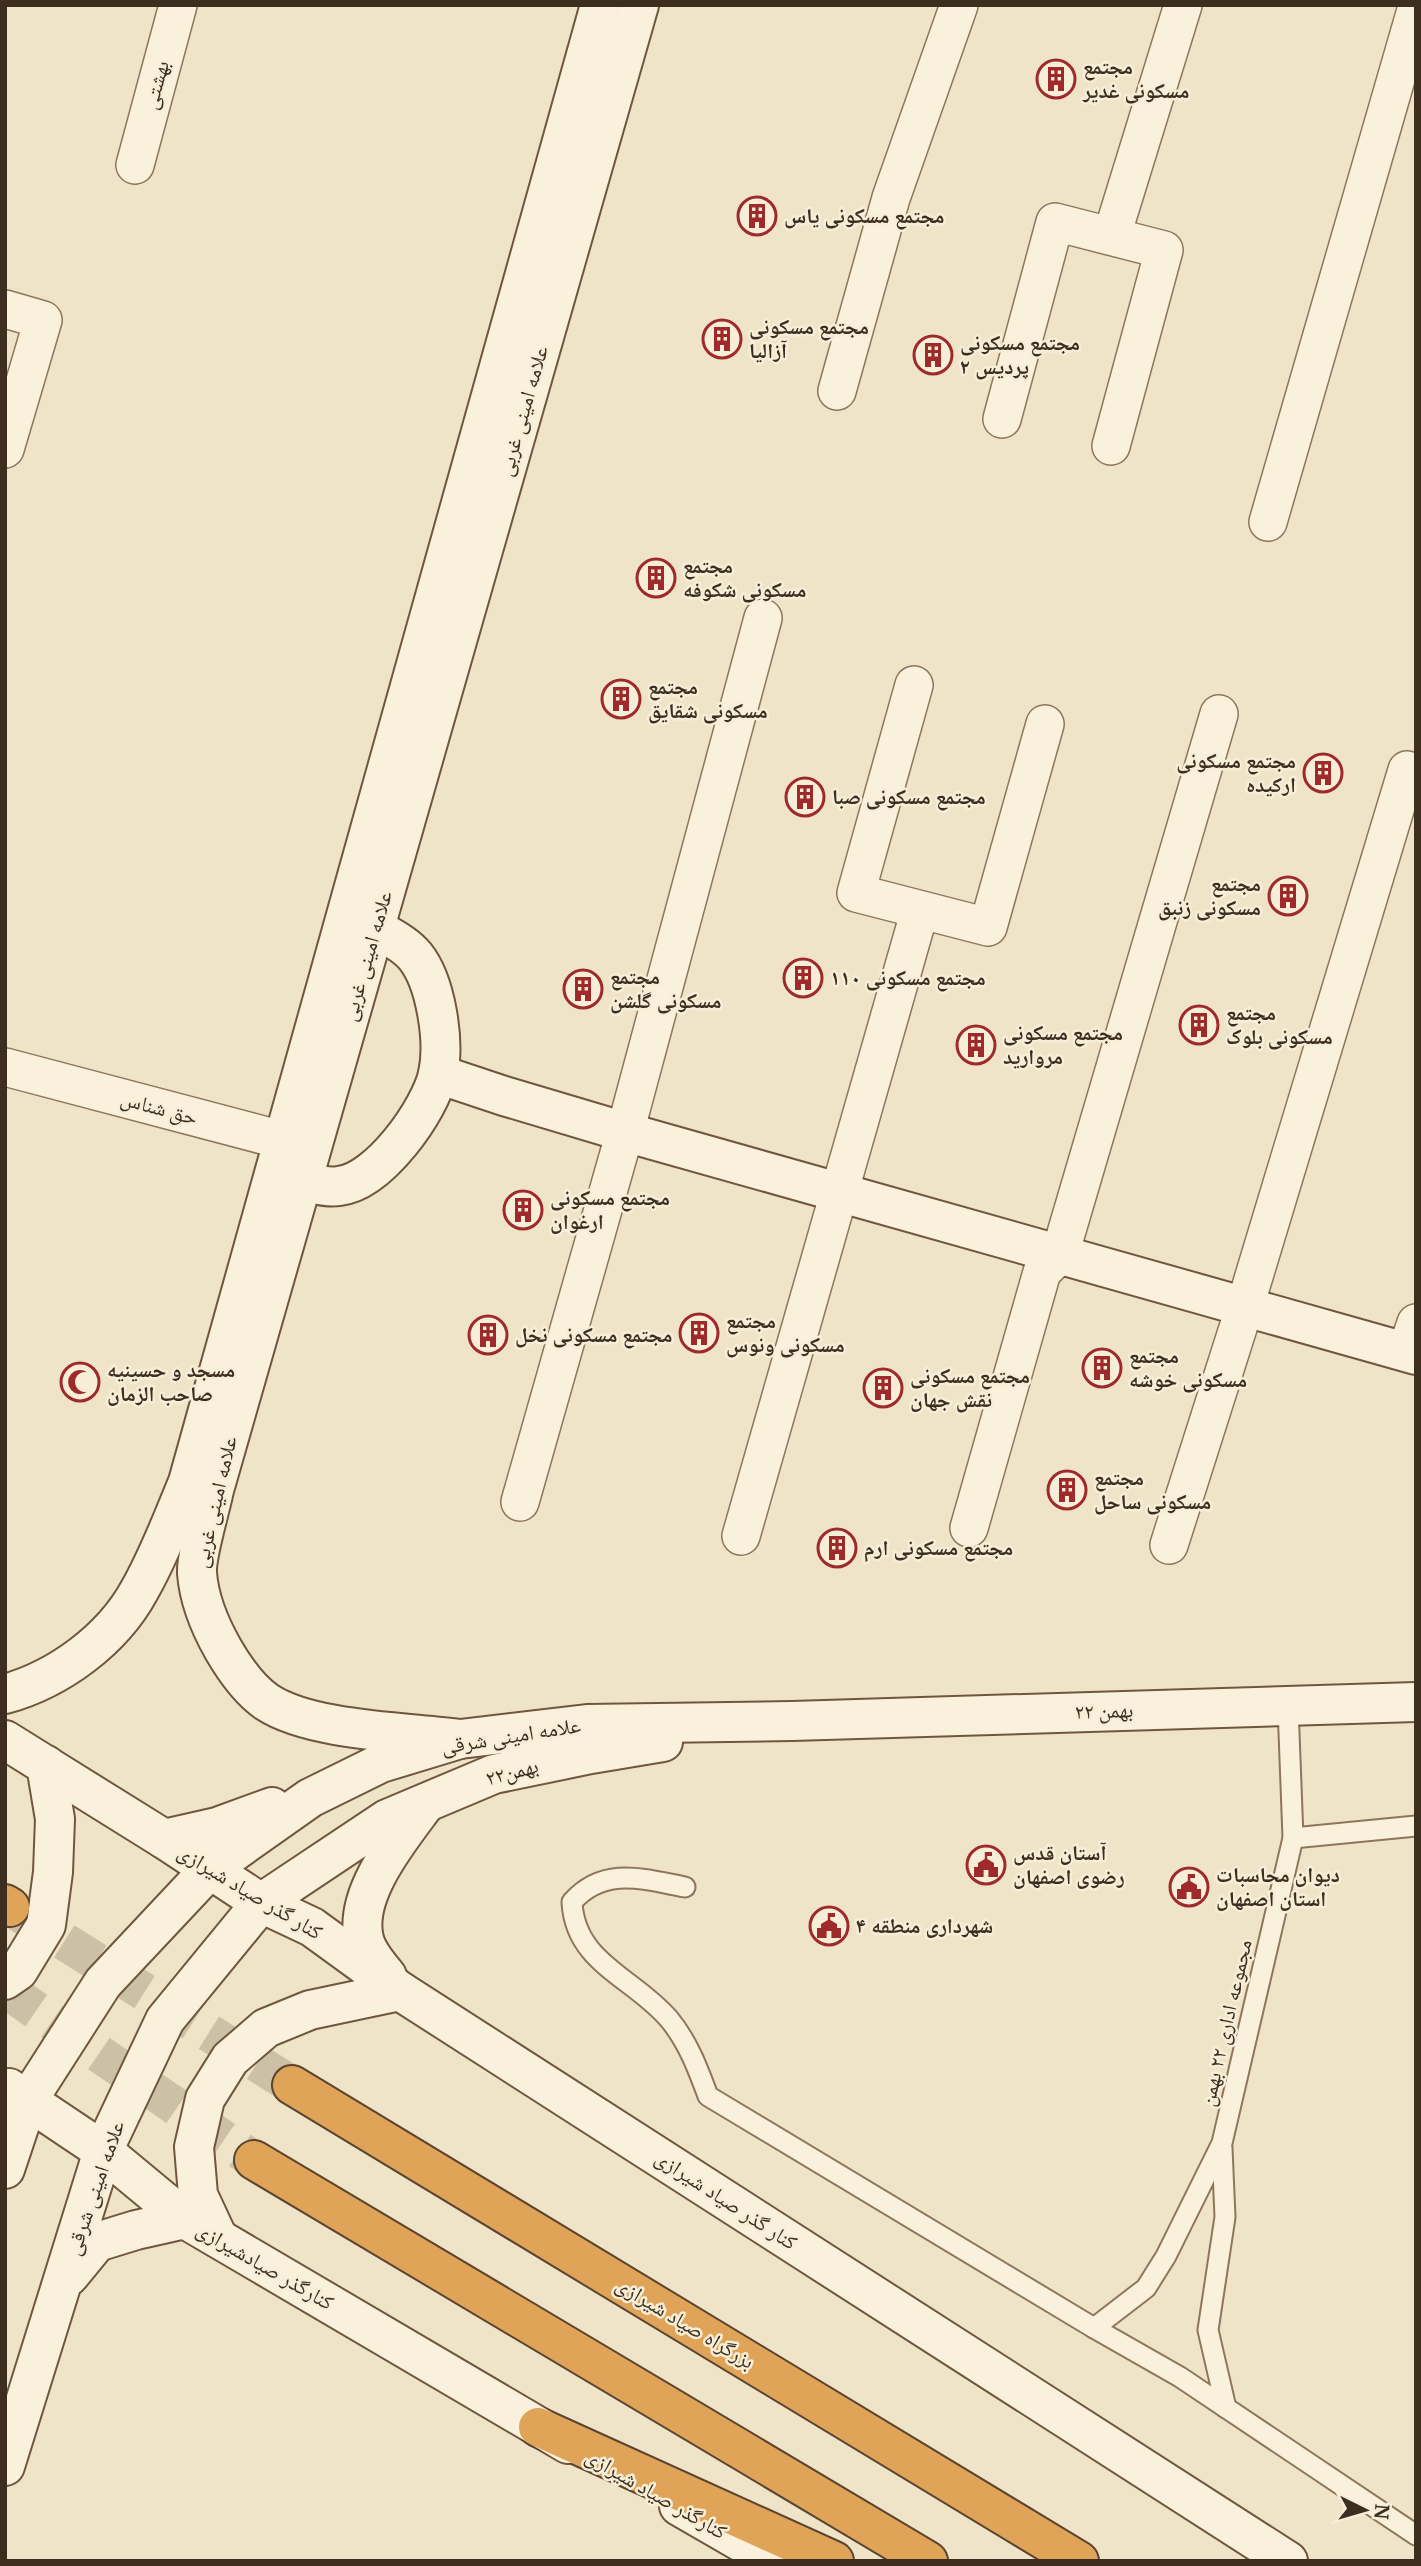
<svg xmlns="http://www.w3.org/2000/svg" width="1421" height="2566" font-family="Merriweather,'Noto Naskh Arabic',serif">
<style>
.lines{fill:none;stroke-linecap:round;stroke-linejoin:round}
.highway-tunnel{stroke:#ccc0a6;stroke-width:38;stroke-dasharray:38 19;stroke-linecap:butt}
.lane-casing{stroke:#8d765c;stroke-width:23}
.street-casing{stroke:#8d765c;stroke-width:40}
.secondary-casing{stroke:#6f573f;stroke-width:42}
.highway-casing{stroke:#5b4430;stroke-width:42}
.lane{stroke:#faf1dc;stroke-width:19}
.street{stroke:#faf1dc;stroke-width:37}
.secondary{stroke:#faf1dc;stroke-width:38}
.highway{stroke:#e0a458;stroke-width:38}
.labels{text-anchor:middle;stroke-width:5;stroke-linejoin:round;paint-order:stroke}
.poi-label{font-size:21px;font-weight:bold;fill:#3d2e20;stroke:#f7eed8;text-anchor:start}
.street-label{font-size:21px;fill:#3d2e20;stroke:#f7eed8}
</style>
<rect width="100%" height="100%" fill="#f0e4c8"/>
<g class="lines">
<!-- highway-tunnel -->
<g class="highway-tunnel">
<polyline points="16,1911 292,2085"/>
<polyline points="5,1989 254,2160"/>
</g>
<defs>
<g id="lane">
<polyline points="1293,1838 1416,1826"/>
<path d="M685,1887c-42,-8 -81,-21 -113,15 3,61 61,75 97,117 19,23 29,50 39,77l386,232 86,49 236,158"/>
<polyline points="1222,2148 1225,2217 1208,2330 1226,2408"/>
<polyline points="1094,2328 1146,2288 1166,2256 1222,2143 1293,1838 1288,1706"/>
</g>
<g id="street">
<polyline points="135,165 178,5"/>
<polyline points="1112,235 1183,5"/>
<polyline points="5,309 43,320 5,449"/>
<polyline points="837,391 891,198 959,5"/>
<polyline points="1002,419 1055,222 1164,250 1111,446"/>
<polyline points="1268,522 1416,10"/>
<polyline points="914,685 856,893 988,927 1045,724"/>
<polyline points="5,1067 312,1148"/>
<polyline points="1406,1352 1416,1323"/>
<polyline points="520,1502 625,1132 763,618"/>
<polyline points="969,1528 1042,1272 1060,1254 1219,714"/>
<polyline points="741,1536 920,910"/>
<polyline points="1169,1545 1245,1306 1407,770"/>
</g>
<g id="secondary">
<polyline points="438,1074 504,1096 625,1132 1416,1355"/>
<path d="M302,1182c12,2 25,6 37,4 40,-4 91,-76 99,-112 7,-33 -2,-92 -23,-118 -11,-13 -27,-20 -40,-28"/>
<path d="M5,1694c54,-15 107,-54 134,-103 20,-35 34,-73 49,-109l412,-1477"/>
<path d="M460,1739c-54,-7 -149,-8 -193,-37 -19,-13 -33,-34 -44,-53 -13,-23 -24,-49 -26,-76 -1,-18 13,-63 17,-83l425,-1485"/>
<polyline points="5,1740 164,1839 217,1827 272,1807"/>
<polyline points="164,1839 261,1903 312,1927 400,1991 1288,2561"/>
<path d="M387,1976c-9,-11 -20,-23 -23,-37 -11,-45 36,-101 61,-135"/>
<polyline points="5,1980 18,1971 46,1925 53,1872 55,1819 46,1765"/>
<polyline points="9,2088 103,2151 185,2219 568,2444"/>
<polyline points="5,2169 28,2100 103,1983 211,1868 310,1798 381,1763 460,1739 587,1724 792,1721 1416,1702"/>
<polyline points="218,2238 198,2195 194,2147 205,2099 230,2059 266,2028 310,2010 400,1991"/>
<polyline points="69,2276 97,2242 136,2230 185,2219"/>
<polyline points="5,2466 103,2151 165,2020 261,1903 387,1819 494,1774 591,1754 663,1742"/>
<polyline points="679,2506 774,2561"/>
</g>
<g id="highway">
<polyline points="5,1904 10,1907"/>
<polyline points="292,2085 1079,2561"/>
<polyline points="254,2160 928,2561"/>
<polyline points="538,2427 834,2561"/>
</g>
</defs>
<!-- lane casing -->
<use href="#lane" class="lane-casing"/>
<!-- street casing -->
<use href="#street" class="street-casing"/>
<!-- secondary casing -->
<use href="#secondary" class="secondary-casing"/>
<!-- highway casing -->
<use href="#highway" class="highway-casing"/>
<!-- lane -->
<use href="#lane" class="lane"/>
<!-- street -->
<use href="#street" class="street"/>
<!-- secondary -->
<use href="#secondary" class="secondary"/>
<!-- highway -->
<use href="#highway" class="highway"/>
</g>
<!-- icons -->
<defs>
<symbol id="building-ring" viewBox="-11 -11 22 22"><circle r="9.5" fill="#f7eed8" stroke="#9e2a2b" stroke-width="1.5"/><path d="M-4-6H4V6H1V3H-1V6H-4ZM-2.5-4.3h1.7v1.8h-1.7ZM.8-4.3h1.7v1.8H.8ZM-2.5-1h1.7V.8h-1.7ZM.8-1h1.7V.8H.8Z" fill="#9e2a2b"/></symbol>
<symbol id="mosque-ring" viewBox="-11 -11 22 22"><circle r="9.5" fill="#f7eed8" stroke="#9e2a2b" stroke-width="1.5"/><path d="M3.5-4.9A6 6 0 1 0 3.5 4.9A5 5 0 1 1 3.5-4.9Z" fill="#9e2a2b"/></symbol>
<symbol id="civic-ring" viewBox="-11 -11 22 22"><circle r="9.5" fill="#f7eed8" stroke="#9e2a2b" stroke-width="1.5"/><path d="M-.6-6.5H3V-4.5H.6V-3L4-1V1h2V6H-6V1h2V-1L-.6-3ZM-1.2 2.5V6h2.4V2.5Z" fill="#9e2a2b"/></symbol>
</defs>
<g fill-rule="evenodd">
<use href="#building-ring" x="1034" y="57" width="44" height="44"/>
<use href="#building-ring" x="735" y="194" width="44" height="44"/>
<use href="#building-ring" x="700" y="317" width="44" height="44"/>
<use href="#building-ring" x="911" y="333" width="44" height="44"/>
<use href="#building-ring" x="634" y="556" width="44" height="44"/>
<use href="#building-ring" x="599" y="677" width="44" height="44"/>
<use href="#building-ring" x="1301" y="751" width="44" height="44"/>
<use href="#building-ring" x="783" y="775" width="44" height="44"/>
<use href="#building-ring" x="1266" y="874" width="44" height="44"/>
<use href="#building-ring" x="781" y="956" width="44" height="44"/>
<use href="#building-ring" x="561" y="967" width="44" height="44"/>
<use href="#building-ring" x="1177" y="1003" width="44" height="44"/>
<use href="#building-ring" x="954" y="1023" width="44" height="44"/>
<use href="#building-ring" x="501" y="1188" width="44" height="44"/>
<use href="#building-ring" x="677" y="1311" width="44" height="44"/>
<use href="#building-ring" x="466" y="1313" width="44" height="44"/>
<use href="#building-ring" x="1080" y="1346" width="44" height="44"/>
<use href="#mosque-ring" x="58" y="1360" width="44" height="44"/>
<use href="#building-ring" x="861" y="1366" width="44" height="44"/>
<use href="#building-ring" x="1045" y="1468" width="44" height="44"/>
<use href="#building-ring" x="815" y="1526" width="44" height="44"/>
<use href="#civic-ring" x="964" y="1843" width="44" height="44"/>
<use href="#civic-ring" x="1167" y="1865" width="44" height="44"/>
<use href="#civic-ring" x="807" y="1904" width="44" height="44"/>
</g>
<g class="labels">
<!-- poi labels -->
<g class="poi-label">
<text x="1083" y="74">مجتمع<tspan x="1083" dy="24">مسکونی غدیر</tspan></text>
<text x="784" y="223">مجتمع مسکونی یاس</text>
<text x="749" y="334">مجتمع مسکونی<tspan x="749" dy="24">آزالیا</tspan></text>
<text x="960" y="350">مجتمع مسکونی<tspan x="960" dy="24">پردیس ۲</tspan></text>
<text x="683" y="573">مجتمع<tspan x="683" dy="24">مسکونی شکوفه</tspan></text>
<text x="648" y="694">مجتمع<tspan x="648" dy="24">مسکونی شقایق</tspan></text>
<text x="1296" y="768" text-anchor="end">مجتمع مسکونی<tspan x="1296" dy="24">ارکیده</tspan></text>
<text x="832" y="804">مجتمع مسکونی صبا</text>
<text x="1261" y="891" text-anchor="end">مجتمع<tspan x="1261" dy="24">مسکونی زنبق</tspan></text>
<text x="610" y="984">مجتمع<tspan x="610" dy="24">مسکونی گلشن</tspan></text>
<text x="830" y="985">مجتمع مسکونی ۱۱۰</text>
<text x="1226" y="1020">مجتمع<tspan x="1226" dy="24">مسکونی بلوک</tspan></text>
<text x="1003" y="1040">مجتمع مسکونی<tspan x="1003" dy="24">مروارید</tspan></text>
<text x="550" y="1205">مجتمع مسکونی<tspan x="550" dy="24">ارغوان</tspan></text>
<text x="726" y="1328">مجتمع<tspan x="726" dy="24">مسکونی ونوس</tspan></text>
<text x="515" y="1342">مجتمع مسکونی نخل</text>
<text x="1129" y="1363">مجتمع<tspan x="1129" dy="24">مسکونی خوشه</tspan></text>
<text x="107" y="1377">مسجد و حسینیه<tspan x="107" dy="24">صاحب الزمان</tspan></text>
<text x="910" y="1383">مجتمع مسکونی<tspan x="910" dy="24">نقش جهان</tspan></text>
<text x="1094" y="1485">مجتمع<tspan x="1094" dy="24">مسکونی ساحل</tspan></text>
<text x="864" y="1555">مجتمع مسکونی ارم</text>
<text x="1013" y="1860">آستان قدس<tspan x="1013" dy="24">رضوی اصفهان</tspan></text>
<text x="1216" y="1882">دیوان محاسبات<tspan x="1216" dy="24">استان اصفهان</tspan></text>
<text x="856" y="1933">شهرداری منطقه ۴</text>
</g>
<!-- street labels -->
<g class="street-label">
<text transform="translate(156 85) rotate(-75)" y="7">بهشتی</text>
<text transform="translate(523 411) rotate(-74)" y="7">علامه امینی غربی</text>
<text transform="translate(367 956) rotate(-74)" y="7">علامه امینی غربی</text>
<text transform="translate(159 1108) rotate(15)" y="7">حق شناس</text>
<text transform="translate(215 1502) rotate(-77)" y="7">علامه امینی غربی</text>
<text transform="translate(1104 1711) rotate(-2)" y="7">۲۲ بهمن</text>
<text transform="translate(511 1736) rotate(-9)" y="7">علامه امینی شرقی</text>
<text transform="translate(512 1772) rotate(-15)" y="7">۲۲بهمن</text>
<text transform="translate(250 1892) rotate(31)" y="7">کنار گذر صیاد شیرازی</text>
<text transform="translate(1226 2023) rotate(-77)" y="7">مجموعه اداری ۲۲ بهمن</text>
<text transform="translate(95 2188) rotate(-71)" y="7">علامه امینی شرقی</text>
<text transform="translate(726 2200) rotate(33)" y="7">کنار گذر صیاد شیرازی</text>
<text transform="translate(265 2266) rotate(30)" y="7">کنارگذر صیادشیرازی</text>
<text transform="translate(685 2323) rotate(31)" y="7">بزرگراه صیاد شیرازی</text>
<text transform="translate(656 2494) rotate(30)" y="7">کنارگذر صیاد شیرازی</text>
</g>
</g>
<!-- border -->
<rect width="1421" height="2566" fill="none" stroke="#3d2e20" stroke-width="14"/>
<!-- north arrow -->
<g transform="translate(1365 2510) rotate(95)" stroke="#f7eed8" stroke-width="5" paint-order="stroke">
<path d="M0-5L12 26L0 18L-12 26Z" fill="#3d2e20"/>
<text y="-10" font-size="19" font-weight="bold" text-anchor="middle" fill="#3d2e20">N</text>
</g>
</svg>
